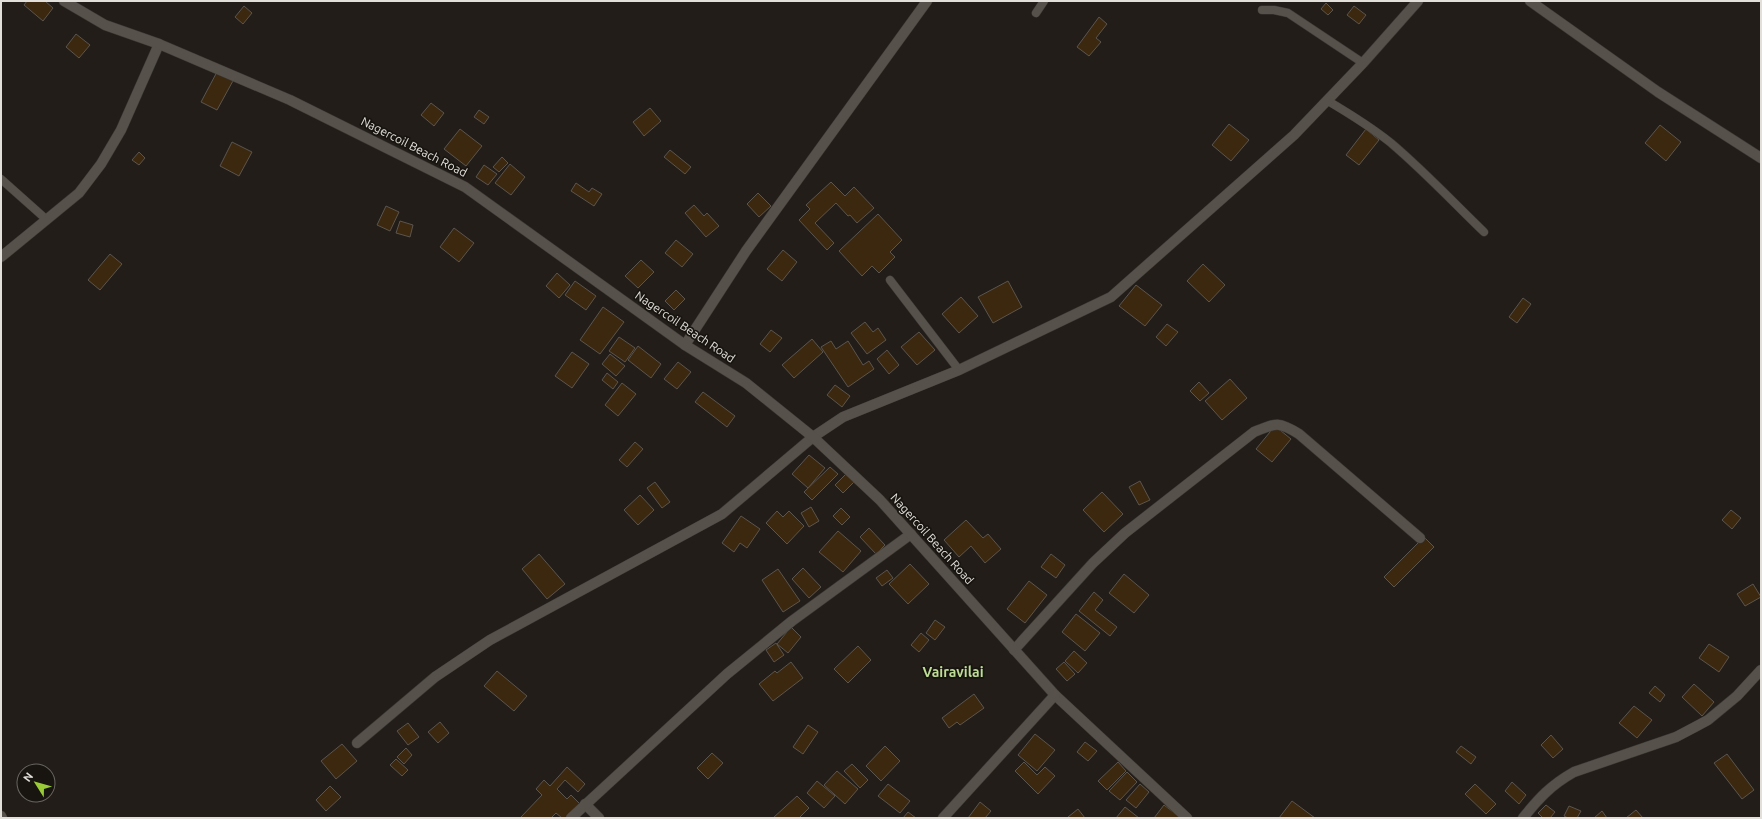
<svg xmlns="http://www.w3.org/2000/svg" width="1762" height="819" font-family="Ubuntu,sans-serif">
<style>
.building{fill:#3c280f;stroke:#5b554f}
.lines{fill:none;stroke-linecap:round;stroke-linejoin:round}
.lane-casing{stroke:#3a3733;stroke-width:9}
.street-casing{stroke:#3a3733;stroke-width:11}
.secondary-casing{stroke:#3a3733;stroke-width:11}
.lane{stroke:#57514b;stroke-width:8}
.street{stroke:#57514b;stroke-width:10}
.secondary{stroke:#57514b;stroke-width:10}
.labels{text-anchor:middle;stroke-width:3.5;stroke-linejoin:round;paint-order:stroke}
.street-label{font-size:12px;fill:#e2dfdb;stroke:#18140f}
.quarter-label{font-size:14px;font-weight:bold;fill:#bedd95;stroke:#18140f}
</style>
<rect width="100%" height="100%" fill="#221d18"/>
<!-- building -->
<g class="building">
<polygon points="27,1 45,1 53,8 43,21 24,5"/>
<polygon points="1326,3 1333,10 1328,15 1321,9"/>
<polygon points="244,6 252,13 243,24 235,17"/>
<polygon points="1354,6 1366,15 1359,24 1347,15"/>
<polygon points="1099,17 1107,24 1096,38 1101,42 1089,56 1077,47"/>
<polygon points="76,34 90,45 79,58 66,47"/>
<polygon points="218,70 234,79 217,110 201,102"/>
<polygon points="431,103 444,113 434,126 421,115"/>
<polygon points="650,108 661,121 644,136 633,122"/>
<polygon points="479,110 489,117 484,124 474,117"/>
<polygon points="1229,124 1249,140 1231,161 1212,145"/>
<polygon points="1660,125 1681,142 1666,161 1645,143"/>
<polygon points="460,129 482,146 466,166 444,149"/>
<polygon points="1366,129 1379,140 1359,165 1346,155"/>
<polygon points="232,142 252,152 239,176 220,166"/>
<polygon points="670,150 691,167 685,174 664,157"/>
<polygon points="139,152 145,158 139,165 132,160"/>
<polygon points="502,157 508,163 499,172 493,167"/>
<polygon points="510,164 525,177 511,195 495,183"/>
<polygon points="484,165 497,174 488,185 476,177"/>
<polygon points="831,182 845,196 854,187 874,208 857,223 850,215 848,216 836,203 815,223 834,243 827,250 799,220 810,209 806,205"/>
<polygon points="576,183 589,192 592,188 602,194 594,206 571,191"/>
<polygon points="758,193 771,206 759,217 747,204"/>
<polygon points="694,205 704,216 707,213 719,226 706,237 685,213"/>
<polygon points="386,206 399,212 390,231 377,225"/>
<polygon points="878,214 902,240 890,252 895,257 879,273 872,266 862,276 839,251"/>
<polygon points="400,221 413,225 410,237 396,233"/>
<polygon points="454,228 474,243 459,262 440,247"/>
<polygon points="676,240 693,254 682,267 665,253"/>
<polygon points="783,250 797,262 782,281 767,269"/>
<polygon points="110,254 122,264 100,290 88,280"/>
<polygon points="641,260 654,272 638,288 625,276"/>
<polygon points="1203,264 1225,285 1209,302 1187,281"/>
<polygon points="557,273 570,285 559,298 546,286"/>
<polygon points="575,281 596,296 586,310 565,295"/>
<polygon points="1008,281 1022,307 993,323 978,297"/>
<polygon points="1136,285 1162,305 1145,326 1119,306"/>
<polygon points="676,290 685,299 674,310 665,301"/>
<polygon points="961,297 978,316 959,333 942,314"/>
<polygon points="1523,298 1531,304 1517,323 1509,317"/>
<polygon points="603,307 624,322 600,354 580,340"/>
<polygon points="865,322 873,332 878,328 886,340 867,354 851,333"/>
<polygon points="1167,324 1178,332 1166,346 1156,337"/>
<polygon points="771,330 782,338 770,352 760,344"/>
<polygon points="919,332 935,350 917,365 901,347"/>
<polygon points="619,337 635,348 625,362 609,351"/>
<polygon points="812,339 823,352 794,378 782,365"/>
<polygon points="831,341 836,349 848,341 863,365 869,361 874,369 848,387 821,347"/>
<polygon points="638,346 661,364 651,378 628,360"/>
<polygon points="887,350 899,365 889,374 877,359"/>
<polygon points="572,352 589,364 572,388 555,376"/>
<polygon points="610,354 625,366 616,376 602,364"/>
<polygon points="678,362 691,372 677,389 664,379"/>
<polygon points="607,373 618,382 613,389 602,380"/>
<polygon points="1230,379 1247,398 1222,420 1205,401"/>
<polygon points="1199,382 1209,393 1200,401 1190,391"/>
<polygon points="622,383 636,394 618,416 605,405"/>
<polygon points="835,385 850,396 842,407 827,395"/>
<polygon points="703,392 735,416 727,427 695,402"/>
<polygon points="1275,426 1291,439 1272,462 1256,449"/>
<polygon points="635,442 643,449 627,467 619,460"/>
<polygon points="809,455 825,468 808,488 792,474"/>
<polygon points="830,467 838,474 812,500 804,492"/>
<polygon points="846,474 854,482 843,493 835,485"/>
<polygon points="1140,481 1150,500 1139,505 1129,487"/>
<polygon points="655,482 670,502 662,508 647,488"/>
<polygon points="1102,492 1123,514 1104,532 1083,510"/>
<polygon points="640,495 654,510 638,525 624,510"/>
<polygon points="811,507 819,521 809,527 801,513"/>
<polygon points="841,508 850,517 842,525 833,516"/>
<polygon points="1731,510 1741,518 1732,529 1722,520"/>
<polygon points="777,511 783,517 789,511 804,526 787,544 766,523"/>
<polygon points="741,516 760,529 747,548 740,543 734,552 722,543"/>
<polygon points="966,520 983,538 988,534 1001,549 985,563 971,546 959,557 944,540"/>
<polygon points="869,528 885,545 876,554 860,537"/>
<polygon points="838,531 861,551 843,572 819,552"/>
<polygon points="1424,537 1434,547 1394,587 1384,577"/>
<polygon points="539,554 565,584 547,599 522,569"/>
<polygon points="1051,554 1065,565 1056,578 1041,567"/>
<polygon points="910,564 929,584 908,604 889,584"/>
<polygon points="803,568 821,587 809,598 792,579"/>
<polygon points="778,569 800,601 783,612 762,580"/>
<polygon points="887,570 893,578 882,586 876,578"/>
<polygon points="1124,574 1149,595 1134,613 1109,593"/>
<polygon points="1029,581 1047,595 1025,623 1007,609"/>
<polygon points="1753,584 1761,597 1745,606 1737,594"/>
<polygon points="1094,592 1103,600 1095,610 1117,627 1110,636 1079,611"/>
<polygon points="1076,614 1100,633 1085,651 1062,632"/>
<polygon points="935,620 945,627 935,640 926,633"/>
<polygon points="791,627 801,637 788,653 777,644"/>
<polygon points="921,633 929,640 919,652 911,645"/>
<polygon points="776,643 784,655 774,662 766,650"/>
<polygon points="1709,644 1729,657 1719,672 1699,658"/>
<polygon points="858,646 871,660 848,683 834,669"/>
<polygon points="1074,651 1087,663 1078,673 1065,661"/>
<polygon points="791,662 803,678 773,701 759,684 775,671 777,673"/>
<polygon points="1064,662 1075,674 1067,681 1056,669"/>
<polygon points="497,671 527,696 514,711 484,686"/>
<polygon points="1694,684 1714,702 1702,716 1682,697"/>
<polygon points="1655,686 1665,695 1660,702 1649,693"/>
<polygon points="974,694 984,708 960,725 957,722 949,728 942,718"/>
<polygon points="1634,706 1652,720 1637,738 1619,723"/>
<polygon points="440,722 449,733 438,743 428,732"/>
<polygon points="408,723 419,737 408,745 397,731"/>
<polygon points="808,725 818,732 803,754 793,747"/>
<polygon points="1035,734 1055,750 1037,771 1018,755"/>
<polygon points="1551,735 1563,749 1553,758 1541,745"/>
<polygon points="1085,742 1097,751 1088,761 1077,752"/>
<polygon points="342,744 357,761 336,779 321,761"/>
<polygon points="885,746 900,761 881,781 866,766"/>
<polygon points="1461,746 1476,757 1471,764 1456,752"/>
<polygon points="406,748 412,755 404,764 397,757"/>
<polygon points="712,753 723,763 708,779 697,768"/>
<polygon points="1727,754 1754,790 1742,799 1714,763"/>
<polygon points="396,759 408,770 402,776 390,765"/>
<polygon points="1024,762 1037,775 1045,767 1055,776 1038,794 1015,771"/>
<polygon points="1118,762 1126,771 1107,790 1098,781"/>
<polygon points="852,764 868,780 860,788 844,771"/>
<polygon points="567,767 585,784 578,792 565,780 557,789 567,799 571,795 582,806 570,818 562,818 556,813 551,818 522,818 521,817 542,795 536,789 544,780 550,786"/>
<polygon points="837,771 858,789 845,804 824,785"/>
<polygon points="1127,772 1137,782 1120,800 1109,791"/>
<polygon points="817,781 835,796 824,808 807,793"/>
<polygon points="1512,782 1526,795 1519,804 1505,791"/>
<polygon points="888,784 910,801 900,813 878,796"/>
<polygon points="1140,784 1149,792 1136,808 1126,800"/>
<polygon points="1475,784 1496,804 1486,814 1465,794"/>
<polygon points="330,786 341,797 326,811 316,800"/>
<polygon points="797,796 809,808 799,818 773,818"/>
<polygon points="1292,801 1315,818 1279,818"/>
<polygon points="980,802 991,811 985,818 968,818"/>
<polygon points="1164,805 1181,818 1154,818"/>
<polygon points="1546,805 1555,812 1550,818 1543,818 1538,813"/>
<polygon points="1569,806 1581,811 1577,818 1568,818 1564,816"/>
<polygon points="1125,807 1139,818 1116,818"/>
<polygon points="1078,809 1085,818 1069,818 1068,817"/>
<polygon points="1636,810 1643,818 1626,818"/>
<polygon points="1602,811 1607,818 1594,818"/>
<polygon points="908,812 916,818 903,818"/>
</g>
<g class="lines">
<defs>
<g id="lane">
<polyline points="1262,10 1274,10 1288,13 1363,63"/>
<polyline points="1036,13 1044,1"/>
<path d="M1328,101c22,13 43,26 63,42 33,28 62,59 93,89"/>
<polyline points="1,179 47,220"/>
<polyline points="890,280 959,370"/>
</g>
<g id="street">
<polyline points="1530,1 1658,92 1761,158"/>
<polyline points="1,257 79,193 101,164 121,130 159,44"/>
<polyline points="685,345 746,251 927,1"/>
<path d="M1014,650l79,-87 32,-30 129,-101c22,-9 24,-11 45,2l121,104"/>
<polyline points="357,743 435,677 490,640 722,514 813,437 843,417 959,370 1111,297 1294,135 1363,63 1418,1"/>
<polyline points="585,804 599,818"/>
<polyline points="1,816 2,818"/>
<polyline points="571,818 727,674 792,621 911,534"/>
<path d="M1523,818c16,-20 28,-33 51,-46l102,-35 19,-10 13,-7 29,-24 24,-26"/>
</g>
<g id="secondary">
<polyline points="64,1 105,25 159,44 290,100 465,187 685,345 746,383 813,437 880,500 1055,695 1187,818"/>
<polyline points="943,818 1055,695"/>
</g>
</defs>
<!-- lane casing -->
<use href="#lane" class="lane-casing"/>
<!-- street casing -->
<use href="#street" class="street-casing"/>
<!-- secondary casing -->
<use href="#secondary" class="secondary-casing"/>
<!-- lane -->
<use href="#lane" class="lane"/>
<!-- street -->
<use href="#street" class="street"/>
<!-- secondary -->
<use href="#secondary" class="secondary"/>
</g>
<g class="labels">
<!-- street labels -->
<g class="street-label">
<text transform="translate(414 147) rotate(27)" y="4">Nagercoil Beach Road</text>
<text transform="translate(685 327) rotate(34)" y="4">Nagercoil Beach Road</text>
<text transform="translate(932 539) rotate(48)" y="4">Nagercoil Beach Road</text>
</g>
<!-- quarter labels -->
<g class="quarter-label">
<text x="953" y="677">Vairavilai</text>
</g>
</g>
<!-- border -->
<rect width="1762" height="819" fill="none" stroke="#e2dfdb" stroke-width="4"/>
<!-- north arrow -->
<g transform="translate(36 783) rotate(307)"><circle r="19" fill="#18140f" stroke="#696561"/>
<path d="M0-3L7 15L0 10L-7 15Z" fill="#98cb37"/>
<text y="-6" font-size="11" font-weight="bold" text-anchor="middle" fill="#e2dfdb">N</text>
</g>
</svg>
